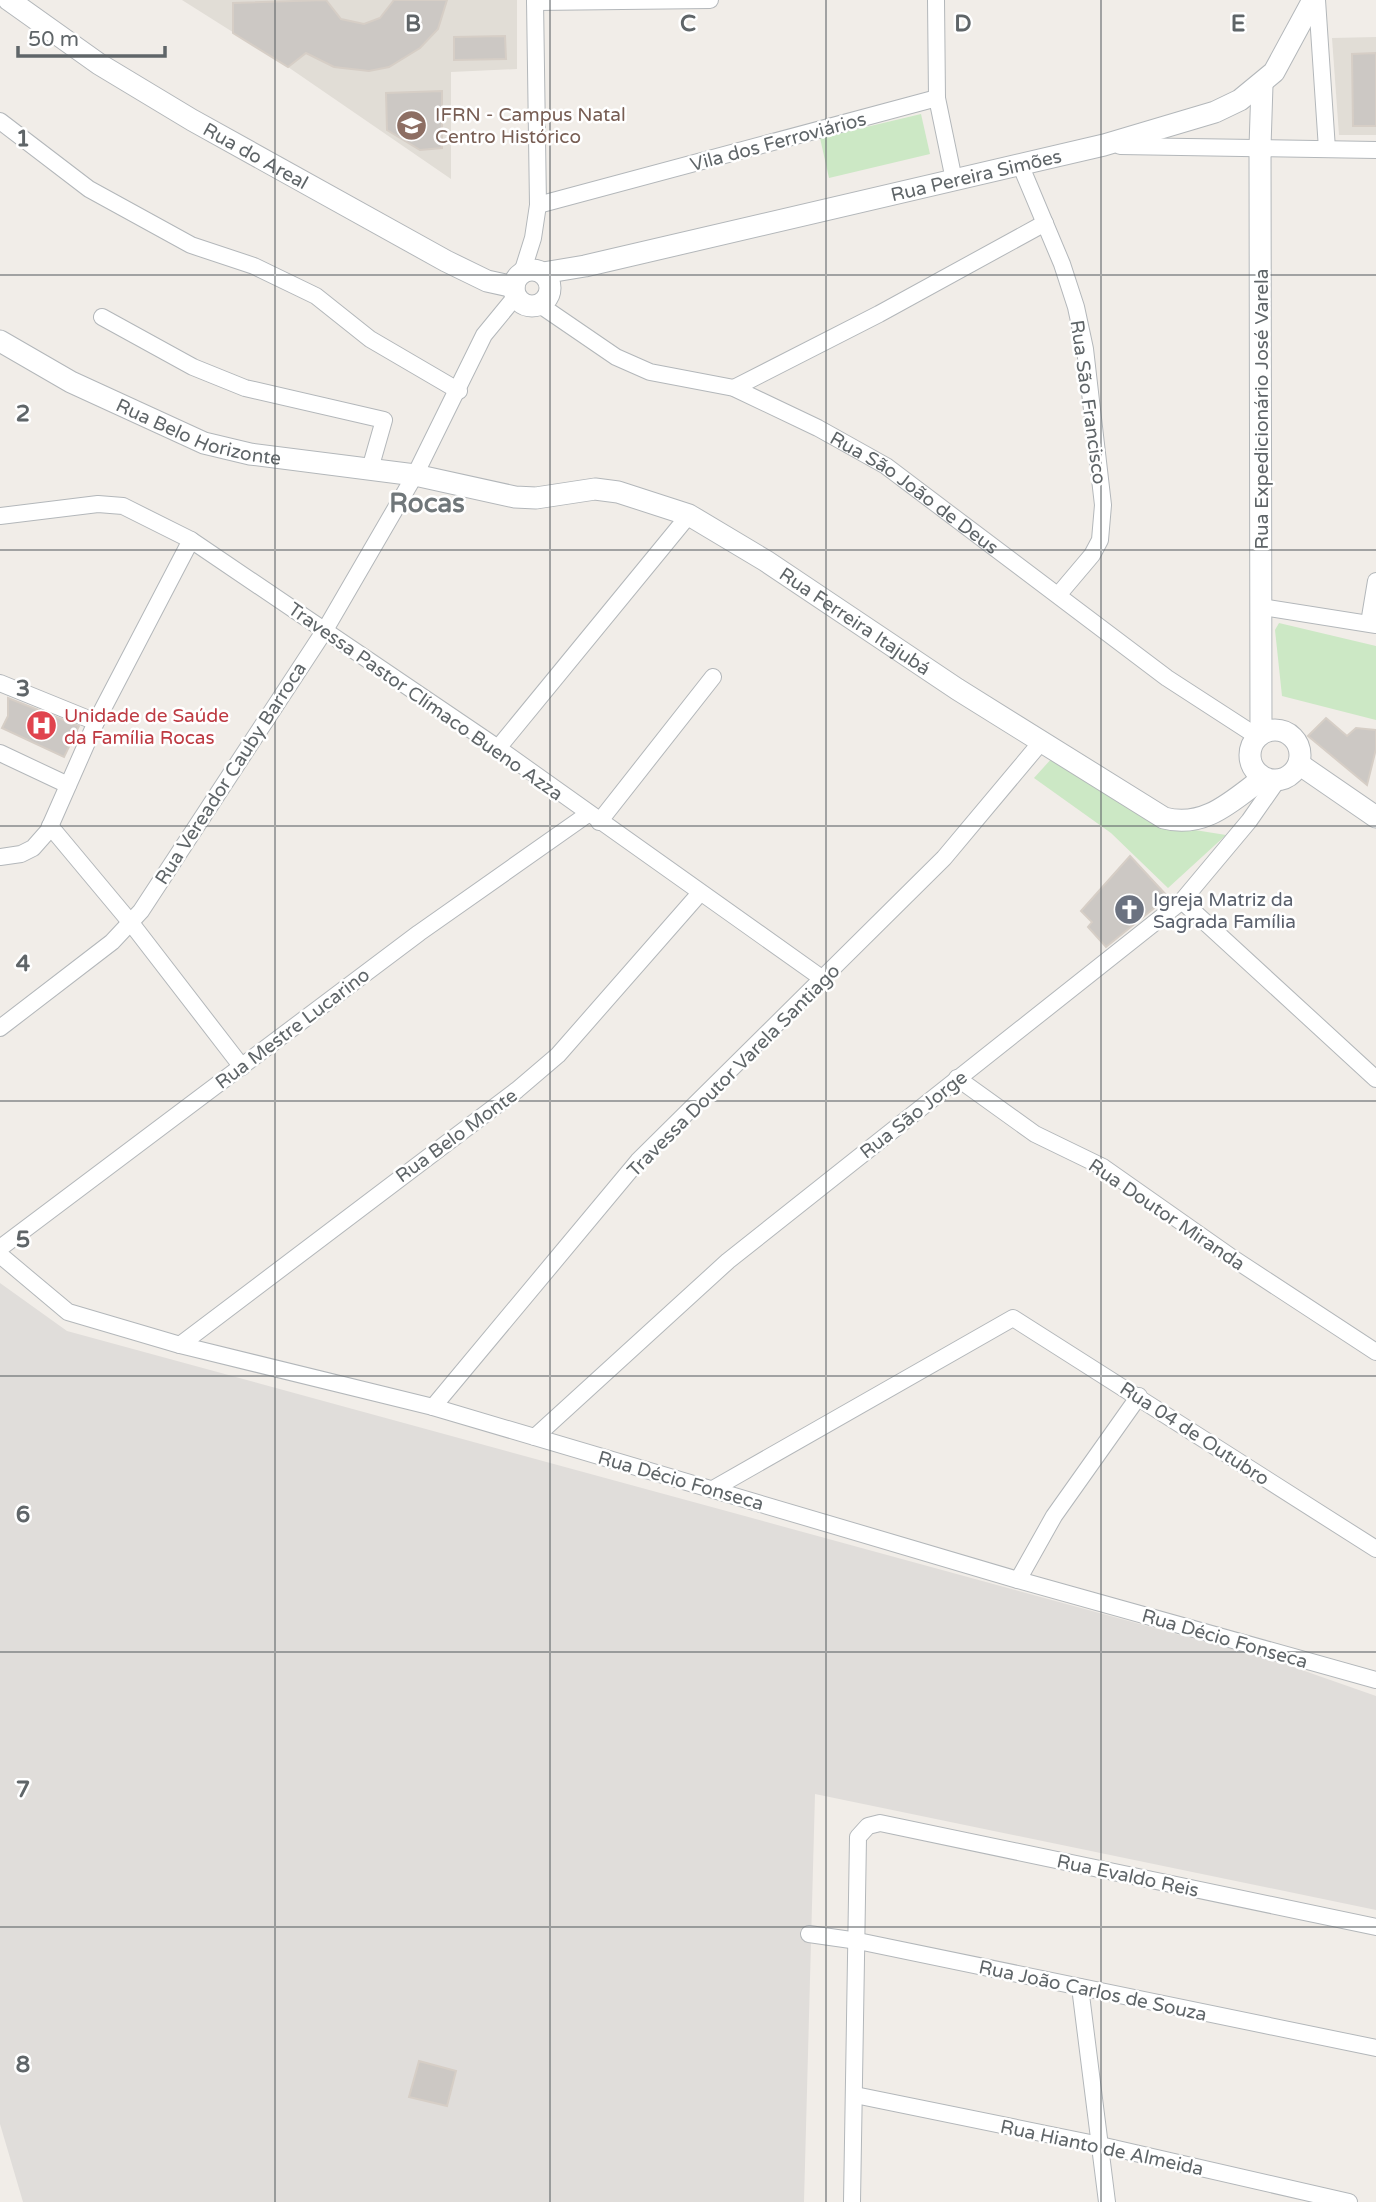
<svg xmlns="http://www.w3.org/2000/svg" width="1376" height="2202" font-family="'Varela Round',sans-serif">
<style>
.industrial{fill:#e0ddda}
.education{fill:#e1ddd6}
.green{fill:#cce8c5}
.building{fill:#ccc8c4;stroke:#d6cec6;stroke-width:2}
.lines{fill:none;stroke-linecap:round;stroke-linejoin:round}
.minor-casing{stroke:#b3b7ba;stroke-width:18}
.tertiary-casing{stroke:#b3b7ba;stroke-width:23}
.minor{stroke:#fff;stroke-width:16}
.tertiary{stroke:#fff;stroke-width:21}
.grid{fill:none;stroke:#5f6568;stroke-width:2;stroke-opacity:0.55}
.labels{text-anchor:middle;stroke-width:5;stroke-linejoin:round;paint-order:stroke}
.education-label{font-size:19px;fill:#785e54;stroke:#fff;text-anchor:start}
.street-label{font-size:19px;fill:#5f6568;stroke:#fff}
.health-label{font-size:19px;fill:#be3a42;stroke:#fff;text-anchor:start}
.worship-label{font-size:19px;fill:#5b616d;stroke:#fff;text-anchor:start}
.district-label{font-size:26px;font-weight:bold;fill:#70777a;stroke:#fff}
.grid-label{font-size:23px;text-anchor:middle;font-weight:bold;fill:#5f6568;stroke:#fff;stroke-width:5;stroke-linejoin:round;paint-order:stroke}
</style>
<rect width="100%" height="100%" fill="#f1ede8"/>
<!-- industrial -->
<polygon class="industrial" points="0,1283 67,1331 1279,1662 1376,1696 1376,1910 815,1794 804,2202 23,2202 0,2124"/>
<!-- education -->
<g class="education">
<polygon points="182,0 517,0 517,69 451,72 451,179 288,67"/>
<polygon points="1376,37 1376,135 1339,135 1332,38"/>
</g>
<!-- green -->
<g class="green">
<polygon points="921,114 930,154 829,178 820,138"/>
<polygon points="1279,623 1376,646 1376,720 1282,696 1275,630"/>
<polygon points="1053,757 1151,823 1226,835 1168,888 1111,833 1034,778"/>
</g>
<!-- building -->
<g class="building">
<polygon points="326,0 341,19 364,24 380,18 394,0 447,0 438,29 420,48 389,67 369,71 334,67 306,53 288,67 233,33 233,3"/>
<polygon points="505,36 506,59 454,60 454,37"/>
<polygon points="1376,53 1376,126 1353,126 1352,54"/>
<polygon points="442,91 442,148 420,150 387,130 386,93"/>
<polygon points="8,698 79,726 64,757 2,728 8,716"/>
<polygon points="1326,718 1347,736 1356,728 1376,730 1376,749 1367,785 1308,736"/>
<polygon points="1130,856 1168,897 1106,947 1088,927 1092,922 1081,911"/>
<polygon points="419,2061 456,2071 447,2106 409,2097"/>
</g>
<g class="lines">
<defs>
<g id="minor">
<polyline points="936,0 937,98"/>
<polyline points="1317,0 1327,149"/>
<polyline points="535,2 710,0"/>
<polyline points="0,121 89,189 191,245 254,266 316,296 370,339 459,391"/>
<polyline points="1120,146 1376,150"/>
<polyline points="1020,164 1062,264 1076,307 1085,349 1103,505 1100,540 1092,555 1059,594"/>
<polyline points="538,205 937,98 954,180"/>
<polyline points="522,273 533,238 538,205 535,0"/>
<path id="s1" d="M540,305l76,52 34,15 84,16 84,40 68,38 281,212 91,59"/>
<polyline points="102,317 193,367 245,388 384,420 370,469"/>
<polyline points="734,388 879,314 1045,223"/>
<polyline points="0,516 98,504 123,506 191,540 498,748 823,979"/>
<polyline points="1262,607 1376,625"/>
<polyline points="1369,623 1376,581"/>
<polyline points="0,683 96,722"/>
<polyline points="498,748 689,515"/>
<polyline points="0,753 68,785"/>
<polyline points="599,822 713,677"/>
<polyline points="50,826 131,923 242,1067"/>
<polyline points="0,857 21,854 33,848 48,831 96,722 191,540"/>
<polyline points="1182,901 1376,1079"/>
<polyline points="0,1028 112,942 141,911 325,630 415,475 484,335 516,296"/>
<polyline points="957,1078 1035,1134 1103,1167 1234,1259 1376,1352"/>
<polyline points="0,1248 419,933 588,814"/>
<polyline points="0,1255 68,1312 180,1345 433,1407 1018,1580 1376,1680"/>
<polyline points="180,1345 517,1090 558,1055 700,893"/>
<polyline points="433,1407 638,1161 944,858 1042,741"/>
<polyline points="535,1437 728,1261 1182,901 1249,821 1277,781"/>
<polyline points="713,1489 1013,1318 1376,1549"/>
<polyline points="1018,1580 1054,1516 1139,1396"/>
<polyline points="809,1934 858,1941 1376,2048"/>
<polyline points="1080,1987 1107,2202"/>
<polyline points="855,2095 1100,2145 1349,2202"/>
<polyline points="852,2202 858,1837 868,1826 880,1823 1376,1927"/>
</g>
<g id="tertiary">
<path id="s2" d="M9,0l90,64 93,56 254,141 41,20 27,6"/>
<circle cx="532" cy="288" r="18"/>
<path id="s3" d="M543,273l42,-7 519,-121 111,-33 25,-12 34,-28 39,-72"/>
<path id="s4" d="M0,341l71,41 133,61 46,11 165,21 100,22 21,1 59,-9 23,3 71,23 77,46 191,128 207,129c41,11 69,-18 99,-40"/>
<circle cx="1275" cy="755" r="25"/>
<polyline points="1261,734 1260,147 1262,85"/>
<polyline points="1299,764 1376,817"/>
</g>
</defs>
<!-- minor casing -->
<use href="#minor" class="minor-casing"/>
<!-- tertiary casing -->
<use href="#tertiary" class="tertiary-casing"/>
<!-- minor -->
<use href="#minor" class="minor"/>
<!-- tertiary -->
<use href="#tertiary" class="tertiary"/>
</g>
<!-- grid -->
<path class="grid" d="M275,0v2202M550,0v2202M826,0v2202M1101,0v2202M0,275h1376M0,550h1376M0,826h1376M0,1101h1376M0,1376h1376M0,1652h1376M0,1927h1376"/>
<!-- icons -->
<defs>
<symbol id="university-disc" viewBox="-11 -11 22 22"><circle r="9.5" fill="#8d6e63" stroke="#fff"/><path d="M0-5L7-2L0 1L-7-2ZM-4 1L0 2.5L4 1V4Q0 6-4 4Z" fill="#fff"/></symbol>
<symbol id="hospital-disc" viewBox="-11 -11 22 22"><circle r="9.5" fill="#e0444e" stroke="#fff"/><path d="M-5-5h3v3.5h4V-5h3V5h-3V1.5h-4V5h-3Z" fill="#fff"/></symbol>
<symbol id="church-disc" viewBox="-11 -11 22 22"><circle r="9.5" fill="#6b7280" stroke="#fff"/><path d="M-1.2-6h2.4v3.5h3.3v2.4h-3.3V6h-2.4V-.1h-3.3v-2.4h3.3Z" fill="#fff"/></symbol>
</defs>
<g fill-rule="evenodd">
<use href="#university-disc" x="394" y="108" width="35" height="35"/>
<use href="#hospital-disc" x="24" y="708" width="35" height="35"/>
<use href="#church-disc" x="1112" y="892" width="35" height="35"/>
</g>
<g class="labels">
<!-- education labels -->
<g class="education-label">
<text x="435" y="121">IFRN - Campus Natal<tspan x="435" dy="22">Centro Histórico</tspan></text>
</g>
<!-- street labels -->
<g class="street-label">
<text transform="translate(778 141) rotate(-15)" y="7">Vila dos Ferroviários</text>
<text dy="7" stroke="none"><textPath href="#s2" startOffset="292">Rua do Areal</textPath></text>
<text dy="7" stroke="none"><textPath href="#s3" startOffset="444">Rua Pereira Simões</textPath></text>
<text transform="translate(1089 402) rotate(82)" y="7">Rua São Francisco</text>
<text transform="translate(1261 409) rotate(-90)" y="7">Rua Expedicionário José Varela</text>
<text dy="7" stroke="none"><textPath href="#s4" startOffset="220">Rua Belo Horizonte</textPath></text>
<text dy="7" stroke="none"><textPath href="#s1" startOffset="424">Rua São João de Deus</textPath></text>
<text dy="7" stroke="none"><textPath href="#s4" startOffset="920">Rua Ferreira Itajubá</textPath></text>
<text transform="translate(426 701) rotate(35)" y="7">Travessa Pastor Clímaco Bueno Azza</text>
<text transform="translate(230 773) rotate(-57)" y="7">Rua Vereador Cauby Barroca</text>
<text transform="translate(292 1028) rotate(-37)" y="7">Rua Mestre Lucarino</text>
<text transform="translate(733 1070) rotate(-45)" y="7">Travessa Doutor Varela Santiago</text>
<text transform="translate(913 1114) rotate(-38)" y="7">Rua São Jorge</text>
<text transform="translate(456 1135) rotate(-36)" y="7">Rua Belo Monte</text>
<text transform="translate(1167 1214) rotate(34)" y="7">Rua Doutor Miranda</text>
<text transform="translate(1195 1433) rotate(33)" y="7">Rua 04 de Outubro</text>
<text transform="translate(681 1480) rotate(16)" y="7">Rua Décio Fonseca</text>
<text transform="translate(1225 1638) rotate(16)" y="7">Rua Décio Fonseca</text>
<text transform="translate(1128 1875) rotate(12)" y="7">Rua Evaldo Reis</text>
<text transform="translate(1093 1990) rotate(12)" y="7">Rua João Carlos de Souza</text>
<text transform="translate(1102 2147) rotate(12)" y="7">Rua Hianto de Almeida</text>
</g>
<!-- health labels -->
<g class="health-label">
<text x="64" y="722">Unidade de Saúde<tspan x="64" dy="22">da Família Rocas</tspan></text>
</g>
<!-- worship labels -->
<g class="worship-label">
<text x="1153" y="906">Igreja Matriz da<tspan x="1153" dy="22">Sagrada Família</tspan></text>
</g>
<!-- district labels -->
<g class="district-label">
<text x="427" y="512">Rocas</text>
</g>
</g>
<g class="grid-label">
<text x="413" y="31">B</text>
<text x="688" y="31">C</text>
<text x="963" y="31">D</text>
<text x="1238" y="31">E</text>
<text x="23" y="146">1</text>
<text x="23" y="421">2</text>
<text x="23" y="696">3</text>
<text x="23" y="971">4</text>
<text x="23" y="1247">5</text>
<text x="23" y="1522">6</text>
<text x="23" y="1797">7</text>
<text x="23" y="2072">8</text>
</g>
<!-- scale -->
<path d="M18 46v10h147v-10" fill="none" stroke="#5f6568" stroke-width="3.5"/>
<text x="28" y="46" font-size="21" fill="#5f6568" stroke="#ffffff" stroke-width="5" paint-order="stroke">50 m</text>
</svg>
